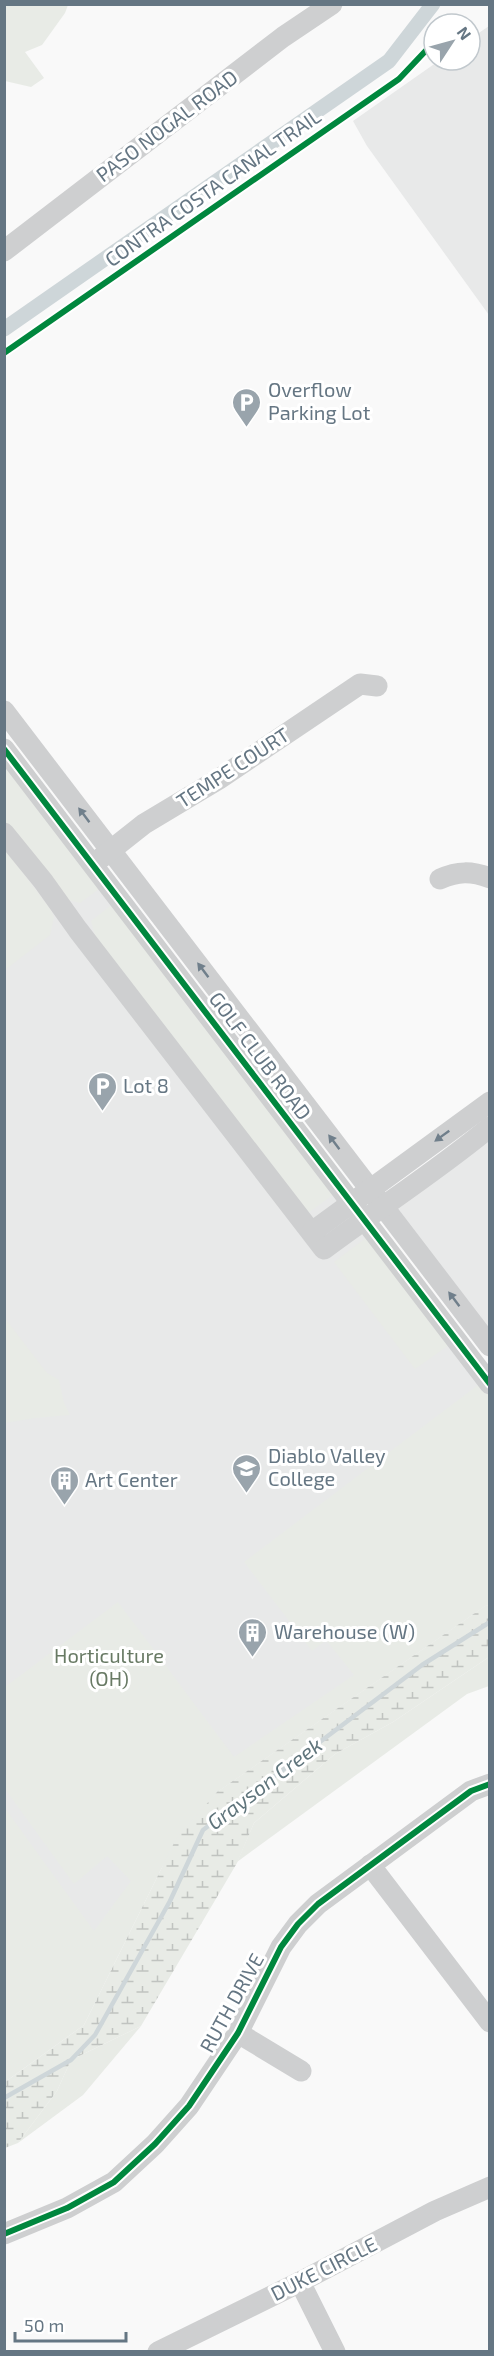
<svg xmlns="http://www.w3.org/2000/svg" width="494" height="2356" font-family="'Exo 2',sans-serif">
<style>
.built{fill:#e8e9e9}
.green{fill:#e8ebe6}
.wetland{fill:url(#wetland-marsh)}
.lines{fill:none;stroke-linecap:round;stroke-linejoin:round}
.stream{stroke:#ced6d9;stroke-width:4.5}
.canal{stroke:#ced6d9;stroke-width:15}
.minor{stroke:#cecfd0;stroke-width:21}
.cycleway-casing{stroke:#fff;stroke-width:10}
.cycleway{stroke:#00873e;stroke-width:6}
.oneway{fill:#707f8b}
.labels{text-anchor:middle;stroke-width:6;stroke-linejoin:round;paint-order:stroke}
.street-label{font-size:20px;fill:#657683;stroke:#fff}
.poi-label{font-size:20px;fill:#657683;stroke:#fff;text-anchor:start}
.park-label{font-size:20px;fill:#687a64;stroke:#fff}
.water-label{font-size:21px;font-style:italic;fill:#60757c;stroke:#fff}
</style>
<defs>
<pattern id="wetland-marsh" width="20" height="14" patternUnits="userSpaceOnUse" patternTransform="scale(1.5)"><rect width="20" height="14" fill="#e8ebe6"/><path d="M1 5h8M5 5V1M11 12h8M15 12V8" fill="none" stroke="#c0c3c0"/></pattern>
</defs>
<rect width="100%" height="100%" fill="#f9f9f9"/>
<!-- built -->
<g class="built">
<polygon points="489,26 489,315 367,146 353,121 440,60 470,60 470,39"/>
<polygon points="4,749 490,1384 489,1605 485,1606 217,1792 5,2082"/>
<polygon points="489,1127 489,1346 385,1208"/>
</g>
<!-- green -->
<g class="green">
<polygon points="5,4 68,5 65,13 42,45 25,52 44,78 31,87 5,81"/>
<polygon points="4,749 107,883 80,903 55,897 5,833"/>
<polygon points="4,848 51,910 54,917 50,935 5,970"/>
<polygon points="119,899 341,1189 301,1218 102,960 91,921"/>
<polygon points="374,1232 456,1340 415,1369 334,1262"/>
<polygon points="4,1317 47,1373 59,1380 64,1403 70,1415 35,1418 5,1423"/>
<polygon points="486,1379 490,1384 489,1605 485,1606 217,1792 176,1839 84,2025 5,2082 4,1807 94,1931 131,1881 107,1856 74,1884 5,1789 5,1687 118,1602 234,1757 354,1675 326,1640 312,1651 244,1562"/>
<polygon points="489,1657 489,1686 467,1694 237,1862 254,1823 335,1754 393,1722"/>
<polygon points="141,2026 83,2095 18,2143 57,2091 71,2060"/>
</g>
<!-- wetland -->
<polygon class="wetland" points="489,1605 489,1657 393,1722 335,1754 254,1823 237,1863 141,2026 71,2060 57,2091 18,2143 5,2148 5,2082 84,2025 176,1839 217,1792 485,1606"/>
<g class="lines">
<!-- stream -->
<polyline class="stream" points="4,2098 71,2060 95,2035 170,1901 203,1830 422,1665 490,1622"/>
<!-- canal -->
<polyline class="canal" points="4,329 389,61 433,4"/>
<!-- minor -->
<g class="minor">
<polyline points="4,251 283,37 332,4"/>
<polyline points="4,711 490,1346"/>
<polyline points="4,749 490,1384"/>
<path d="M4,833l39,48 35,49 246,319c55,-41 113,-78 166,-122"/>
<polyline points="101,858 144,824 219,779 360,684 377,686"/>
<path d="M440,879c18,-8 31,-8 50,-1"/>
<polyline points="312,1232 490,1102"/>
<polyline points="370,1865 490,2022"/>
<polyline points="238,2033 301,2071"/>
<polyline points="4,2234 67,2208 114,2182 155,2144 189,2106 238,2033 281,1947 298,1924 318,1904 471,1791 490,1784"/>
<polyline points="300,2282 335,2352"/>
<polyline points="158,2352 300,2282 435,2211 490,2187"/>
</g>
<defs>
<g id="cycleway">
<polyline points="4,353 399,79 434,42"/>
<polyline points="4,749 490,1384"/>
<polyline points="4,2234 67,2208 114,2182 155,2144 189,2106 238,2033 281,1947 298,1924 318,1904 471,1791 490,1784"/>
</g>
</defs>
<!-- cycleway casing -->
<use href="#cycleway" class="cycleway-casing"/>
<!-- cycleway -->
<use href="#cycleway" class="cycleway"/>
</g>
<!-- one-way arrows -->
<defs><path id="oneway-solid" d="M-6-.8H1V-3.2L6.5 0L1 3.2V.8H-6Z" transform="scale(1.5)"/></defs>
<g class="oneway">
<use href="#oneway-solid" transform="translate(84 815) rotate(-127)"/>
<use href="#oneway-solid" transform="translate(203 970) rotate(-127)"/>
<use href="#oneway-solid" transform="translate(442 1136) rotate(144)"/>
<use href="#oneway-solid" transform="translate(334 1142) rotate(-127)"/>
<use href="#oneway-solid" transform="translate(454 1299) rotate(-127)"/>
</g>
<!-- icons -->
<defs>
<symbol id="parking-pin" viewBox="-11 -11 22 30"><path d="M0 17L-7.5 6A9.5 9.5 0 1 1 7.5 6Z" fill="#99a4ac" stroke="#fff"/><path d="M-3.5-5.5H1a3.5 3.5 0 0 1 0 7H-1V5.5H-3.5ZM-1-3.4V-.6H.8a1.4 1.4 0 0 0 0-2.8Z" fill="#fff"/></symbol>
<symbol id="university-pin" viewBox="-11 -11 22 30"><path d="M0 17L-7.5 6A9.5 9.5 0 1 1 7.5 6Z" fill="#99a4ac" stroke="#fff"/><path d="M0-5L7-2L0 1L-7-2ZM-4 1L0 2.5L4 1V4Q0 6-4 4Z" fill="#fff"/></symbol>
<symbol id="building-pin" viewBox="-11 -11 22 30"><path d="M0 17L-7.5 6A9.5 9.5 0 1 1 7.5 6Z" fill="#99a4ac" stroke="#fff"/><path d="M-4-6H4V6H1V3H-1V6H-4ZM-2.5-4.3h1.7v1.8h-1.7ZM.8-4.3h1.7v1.8H.8ZM-2.5-1h1.7V.8h-1.7ZM.8-1h1.7V.8H.8Z" fill="#fff"/></symbol>
</defs>
<g fill-rule="evenodd">
<use href="#parking-pin" x="230" y="386" width="33" height="45"/>
<use href="#parking-pin" x="86" y="1070" width="33" height="45"/>
<use href="#university-pin" x="230" y="1452" width="33" height="45"/>
<use href="#building-pin" x="48" y="1464" width="33" height="45"/>
<use href="#building-pin" x="236" y="1616" width="33" height="45"/>
</g>
<g class="labels">
<!-- street labels -->
<g class="street-label">
<text transform="translate(167 126) rotate(-37)" y="7">PASO NOGAL ROAD</text>
<text transform="translate(213 188) rotate(-35)" y="7">CONTRA COSTA CANAL TRAIL</text>
<text transform="translate(233 768) rotate(-33)" y="7">TEMPE COURT</text>
<text transform="translate(260 1056) rotate(53)" y="7">GOLF CLUB ROAD</text>
<text transform="translate(232 2003) rotate(-61)" y="7">RUTH DRIVE</text>
<text transform="translate(324 2269) rotate(-27)" y="7">DUKE CIRCLE</text>
</g>
<!-- poi labels -->
<g class="poi-label">
<text x="268" y="397">Overflow<tspan x="268" dy="23">Parking Lot</tspan></text>
<text x="123" y="1093">Lot 8</text>
<text x="268" y="1463">Diablo Valley<tspan x="268" dy="23">College</tspan></text>
<text x="85" y="1487">Art Center</text>
<text x="274" y="1639">Warehouse (W)</text>
</g>
<!-- park labels -->
<g class="park-label">
<text x="109" y="1663">Horticulture<tspan x="109" dy="23">(OH)</tspan></text>
</g>
<!-- water labels -->
<g class="water-label">
<text transform="translate(265 1784) rotate(-37)" y="7">Grayson Creek</text>
</g>
</g>
<!-- border -->
<rect width="494" height="2356" fill="none" stroke="#657683" stroke-width="12"/>
<!-- north arrow -->
<g transform="translate(452 42) rotate(54)"><circle r="28" fill="#ffffff" stroke="#c1c8cd" stroke-width="1.5"/>
<path d="M0-4.5L10 22L0 15L-10 22Z" fill="#99a4ac"/>
<text y="-9" font-size="16" font-weight="bold" text-anchor="middle" fill="#657683">N</text>
</g>
<!-- scale -->
<path d="M15 2332v9h111v-9" fill="none" stroke="#657683" stroke-width="3"/>
<text x="24" y="2332" font-size="18" fill="#657683" stroke="#ffffff" stroke-width="4.5" paint-order="stroke">50 m</text>
</svg>
